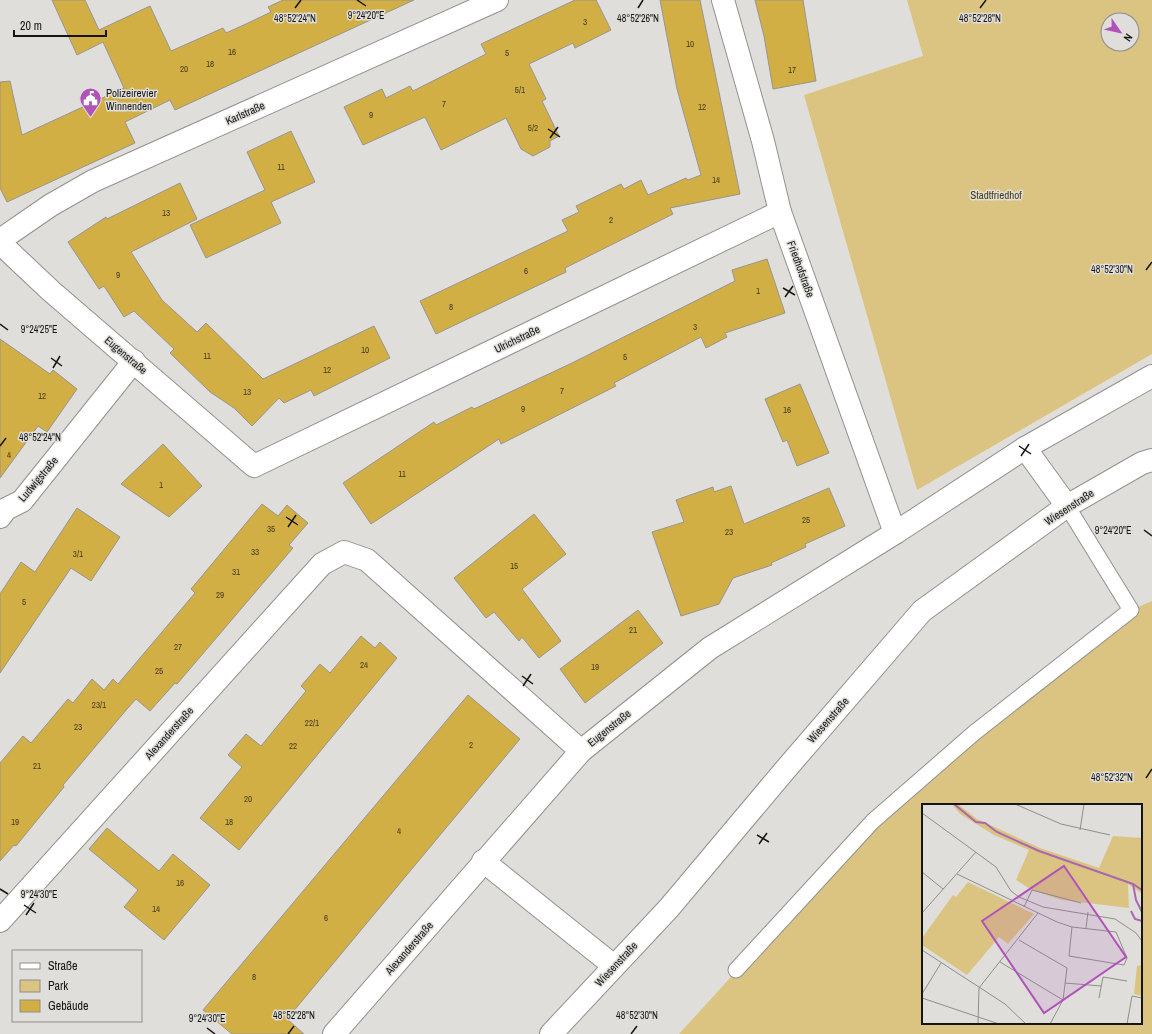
<svg xmlns="http://www.w3.org/2000/svg" width="1152" height="1034" font-family="'Archivo Narrow',sans-serif">
<style>
.green{fill:#dbc481;fill-rule:evenodd}
.building{fill:#d2af44;stroke:#979592}
.lines{fill:none;stroke-linecap:round;stroke-linejoin:round}
.service-casing{stroke:#93918e;stroke-width:17}
.minor-casing{stroke:#93918e;stroke-width:24}
.tertiary-casing{stroke:#93918e;stroke-width:24}
.service{stroke:#fff;stroke-width:15}
.minor{stroke:#fff;stroke-width:22}
.tertiary{stroke:#fff;stroke-width:22}
.ticks{fill:none;stroke:#151513;stroke-width:1.5}
.labels{text-anchor:middle;stroke-width:3;stroke-linejoin:round;paint-order:stroke}
.number-label{font-size:9px;fill:#443c1f}
.poi-label{font-size:11px;fill:#151513;stroke:#dfdeda;text-anchor:start}
.street-label{font-size:11px;fill:#151513;stroke:#dfdeda}
.park-label{font-size:11px;fill:#483a0d;stroke:#dfdeda}
.inset-river{fill:none;stroke:#ab67b0;stroke-width:2}
.inset-road{fill:none;stroke:#8e8e8a;stroke-width:1}
.view{fill:#b151ba;fill-opacity:0.15;stroke:#b151ba;stroke-width:2}
.inset-edge{fill:none;stroke:#151513;stroke-width:2}
.ticks-label{font-size:10px;text-anchor:middle;fill:#151513;stroke:#dfdeda;stroke-width:3;stroke-linejoin:round;paint-order:stroke}
</style>
<rect width="100%" height="100%" fill="#dfdeda"/>
<!-- green -->
<g class="green">
<path d="M907,0h245v354l-235,136 -113,-395 119,-39zM1108,20h24v24h-24z"/>
<path d="M1152,601v433h-473l194,-213 258,-211zM923,805h218v218h-218z"/>
</g>
<!-- building -->
<g class="building">
<polygon points="52,0 85,0 99,30 150,6 171,51 223,28 226,33 248,23 271,12 268,7 283,0 414,0 175,110 170,100 125,122 135,143 7,202 0,188 0,82 10,81 22,135 124,88 103,42 77,55"/>
<polygon points="575,0 596,0 611,30 575,48 573,43 529,64 546,99 542,101 559,136 550,141 550,147 533,156 521,149 506,118 441,150 425,117 363,145 344,107 382,89 386,98 410,86 413,91 486,54 481,44"/>
<polygon points="660,0 700,0 740,194 670,208 673,214 565,268 566,272 436,334 420,301 568,231 562,220 579,212 576,206 621,184 624,189 641,180 648,195 686,178 688,180 701,175 677,89"/>
<polygon points="755,0 803,0 816,81 773,89 764,36"/>
<polygon points="291,131 315,182 271,202 281,223 206,258 190,225 265,190 247,152"/>
<polygon points="180,183 197,219 131,252 162,300 197,332 206,323 263,379 374,326 390,358 314,396 311,390 284,403 279,398 252,426 234,408 210,392 170,353 174,349 134,311 124,317 104,286 99,289 68,242 106,217 107,219"/>
<polygon points="767,259 785,313 725,333 727,337 706,348 701,337 614,383 616,386 501,444 499,439 371,524 343,483 434,422 436,425 472,407 474,409 572,363 735,281 732,270"/>
<polygon points="0,339 50,374 53,370 77,389 47,432 38,426 0,478"/>
<polygon points="800,384 829,453 797,466 787,440 783,442 765,399"/>
<polygon points="163,444 202,486 169,517 121,484"/>
<polygon points="731,486 744,524 829,488 845,526 805,544 806,547 771,563 772,565 733,578 719,604 681,616 652,532 684,522 676,500 713,487 714,492"/>
<polygon points="262,504 278,516 287,505 308,523 289,545 293,548 177,684 175,683 150,711 136,699 127,709 63,785 64,787 16,846 14,845 0,861 0,763 23,736 31,743 68,699 73,703 92,679 104,690 113,679 118,684 195,593 191,589"/>
<polygon points="77,508 120,537 91,581 71,568 0,673 0,594 21,562 35,572"/>
<polygon points="534,514 566,554 522,589 561,641 539,658 522,637 519,641 494,612 486,618 454,578"/>
<polygon points="638,610 663,643 585,703 560,669"/>
<polygon points="361,636 375,648 380,642 397,658 239,850 200,818 242,767 228,755 246,734 261,746 306,691 301,686 320,664 330,673"/>
<polygon points="468,695 520,739 287,1019 304,1034 232,1034 203,1010"/>
<polygon points="107,828 159,871 173,854 210,885 164,940 124,907 138,890 89,849"/>
</g>
<g class="lines">
<defs>
<polyline id="service" points="736,970 873,821 974,733 1131,610 1067,506"/>
<g id="minor">
<polyline points="723,0 763,141 780,212 895,533"/>
<polyline points="0,240 51,205 93,181 497,0"/>
<polyline points="0,243 51,291 254,466 780,212"/>
<polyline points="1025,448 1067,506"/>
<polyline points="0,517 6,509 22,501 134,361"/>
<polyline points="483,861 614,966"/>
<polyline points="0,921 322,564 344,552 367,560 581,751"/>
<polyline points="334,1034 581,751 710,648 895,533 1025,448 1152,376"/>
</g>
<polyline id="tertiary" points="551,1034 669,908 785,770 922,611 1067,506 1142,463 1152,460"/>
</defs>
<!-- service casing -->
<use href="#service" class="service-casing"/>
<!-- minor casing -->
<use href="#minor" class="minor-casing"/>
<!-- tertiary casing -->
<use href="#tertiary" class="tertiary-casing"/>
<!-- service -->
<use href="#service" class="service"/>
<!-- minor -->
<use href="#minor" class="minor"/>
<!-- tertiary -->
<use href="#tertiary" class="tertiary"/>
</g>
<!-- ticks -->
<path class="ticks" d="M357,0l9,6M295,8l6,-8M638,8l5,-8M980,8l6,-8M548,129l12,8M550,138l8,-11M1146,270l6,-8M783,288l12,7M785,297l8,-11M0,324l8,6M51,358l11,8M53,368l7,-12M0,446l6,-8M1019,446l12,8M1021,456l8,-12M286,517l12,8M288,527l8,-12M1144,530l8,6M522,676l11,8M523,686l8,-12M1146,778l6,-9M757,835l12,7M759,844l8,-11M0,889l8,5M24,905l12,8M26,915l8,-12M207,1028l8,6M288,1034l6,-8M631,1034l6,-8"/>
<!-- icons -->
<defs>
<symbol id="civic-pin" viewBox="-11 -11 22 30"><path d="M0 17L-7.5 6A9.5 9.5 0 1 1 7.5 6Z" fill="#b151ba" stroke="#dfdeda"/><path d="M-.6-6.5H3V-4.5H.6V-3L4-1V1h2V6H-6V1h2V-1L-.6-3ZM-1.2 2.5V6h2.4V2.5Z" fill="#fff"/></symbol>
</defs>
<g fill-rule="evenodd">
<use href="#civic-pin" x="78" y="86" width="25" height="34"/>
</g>
<g class="labels">
<!-- number labels -->
<g class="number-label">
<text x="585" y="25">3</text>
<text x="690" y="47">10</text>
<text x="232" y="55">16</text>
<text x="507" y="56">5</text>
<text x="210" y="67">18</text>
<text x="184" y="72">20</text>
<text x="792" y="73">17</text>
<text x="520" y="93">5/1</text>
<text x="444" y="107">7</text>
<text x="702" y="110">12</text>
<text x="371" y="118">9</text>
<text x="533" y="131">5/2</text>
<text x="281" y="170">11</text>
<text x="716" y="183">14</text>
<text x="166" y="216">13</text>
<text x="611" y="223">2</text>
<text x="526" y="274">6</text>
<text x="118" y="278">9</text>
<text x="758" y="294">1</text>
<text x="451" y="310">8</text>
<text x="695" y="330">3</text>
<text x="365" y="353">10</text>
<text x="207" y="359">11</text>
<text x="625" y="360">5</text>
<text x="327" y="373">12</text>
<text x="562" y="394">7</text>
<text x="247" y="395">13</text>
<text x="42" y="399">12</text>
<text x="523" y="412">9</text>
<text x="787" y="413">16</text>
<text x="9" y="458">4</text>
<text x="402" y="477">11</text>
<text x="161" y="488">1</text>
<text x="806" y="523">25</text>
<text x="271" y="532">35</text>
<text x="729" y="535">23</text>
<text x="255" y="555">33</text>
<text x="78" y="557">3/1</text>
<text x="514" y="569">15</text>
<text x="236" y="575">31</text>
<text x="220" y="598">29</text>
<text x="24" y="605">5</text>
<text x="633" y="633">21</text>
<text x="178" y="650">27</text>
<text x="364" y="668">24</text>
<text x="595" y="670">19</text>
<text x="159" y="674">25</text>
<text x="99" y="708">23/1</text>
<text x="312" y="726">22/1</text>
<text x="78" y="730">23</text>
<text x="471" y="748">2</text>
<text x="293" y="749">22</text>
<text x="37" y="769">21</text>
<text x="248" y="802">20</text>
<text x="15" y="825">19</text>
<text x="229" y="825">18</text>
<text x="399" y="834">4</text>
<text x="180" y="886">16</text>
<text x="156" y="912">14</text>
<text x="326" y="921">6</text>
<text x="254" y="980">8</text>
</g>
<!-- poi labels -->
<g class="poi-label">
<text x="106" y="97">Polizeirevier<tspan x="106" dy="13">Winnenden</tspan></text>
</g>
<!-- street labels -->
<g class="street-label">
<text transform="translate(245 113) rotate(-24)" y="4">Karlstraße</text>
<text transform="translate(801 269) rotate(70)" y="4">Friedhofstraße</text>
<text transform="translate(517 339) rotate(-26)" y="4">Ulrichstraße</text>
<text transform="translate(126 355) rotate(40)" y="4">Eugenstraße</text>
<text transform="translate(38 479) rotate(-50)" y="4">Ludwigstraße</text>
<text transform="translate(1069 507) rotate(-33)" y="4">Wiesenstraße</text>
<text transform="translate(828 720) rotate(-49)" y="4">Wiesenstraße</text>
<text transform="translate(609 728) rotate(-39)" y="4">Eugenstraße</text>
<text transform="translate(169 733) rotate(-48)" y="4">Alexanderstraße</text>
<text transform="translate(409 948) rotate(-49)" y="4">Alexanderstraße</text>
<text transform="translate(616 964) rotate(-47)" y="4">Wiesenstraße</text>
</g>
<!-- park labels -->
<g class="park-label">
<text x="996" y="199">Stadtfriedhof</text>
</g>
</g>
<!-- overview -->
<g transform="translate(922 804)">
<rect width="220" height="220" fill="#dfdeda"/>
<path d="M30,0h6l19,15 63,29 59,20 14,-32 29,2v56l-14,-10 1,24 -67,-8 -30,-10 -16,-10 13,-30 -35,-15 -34,-21zM46,78l66,32 -26,30 -9,-7 -32,38 -45,-30v-7l31,-43 3,2zM220,161v31l-8,-2 3,-28z" fill="#dbc481"/>
<path class="inset-river" d="M32,0l22,18 9,1 12,9 42,19 94,33 9,6M211,80l3,16 6,12M209,107l4,8 7,2"/>
<path class="inset-road" d="M93,0l46,20 49,11M0,9l74,54 15,24 8,6 24,10 72,12 21,14 6,8M158,26l4,-26M0,68l21,17M35,70l100,48 15,5 44,5 11,26 -3,7 -55,-9 3,-29M102,103l8,-17 49,13M0,109l54,-61M164,124l2,-16M97,136l48,28 -4,32 -13,24M0,146l83,54 21,20M78,158l63,38M143,179l36,3M0,190l19,-31M0,194l77,26M177,194l4,-21 24,4M56,220l1,-36 59,-75M151,220h69M205,220l5,-28 10,2"/>
<path class="view" d="M142,62l62,91 -82,56 -62,-92z"/>
<rect width="220" height="220" class="inset-edge"/>
</g>
<g class="ticks-label">
<text x="366" y="19">9°24'20"E</text>
<text x="295" y="22">48°52'24"N</text>
<text x="638" y="22">48°52'26"N</text>
<text x="980" y="22">48°52'28"N</text>
<text x="1112" y="273">48°52'30"N</text>
<text x="39" y="333">9°24'25"E</text>
<text x="40" y="441">48°52'24"N</text>
<text x="1113" y="534">9°24'20"E</text>
<text x="1112" y="781">48°52'32"N</text>
<text x="39" y="898">9°24'30"E</text>
<text x="294" y="1019">48°52'28"N</text>
<text x="637" y="1019">48°52'30"N</text>
<text x="207" y="1022">9°24'30"E</text>
</g>
<!-- legend -->
<rect x="12" y="950" width="130" height="72" fill="#dfdeda" stroke="#8e8e8a"/>
<rect x="20" y="963" width="20" height="6" fill="#ffffff" stroke="#8e8e8a"/>
<text x="48" y="970" font-size="12" fill="#151513">Straße</text>
<rect x="20" y="980" width="20" height="12" fill="#dbc481" stroke="#8e8e8a"/>
<text x="48" y="990" font-size="12" fill="#151513">Park</text>
<rect x="20" y="1000" width="20" height="12" fill="#d2af44" stroke="#8e8e8a"/>
<text x="48" y="1010" font-size="12" fill="#151513">Gebäude</text>
<!-- north arrow -->
<g transform="translate(1120 32) rotate(124)"><circle r="19" fill="#dfdeda" stroke="#8e8e8a"/>
<path d="M0-3L7 15L0 10L-7 15Z" fill="#b151ba"/>
<text y="-6" font-size="11" font-weight="bold" text-anchor="middle" fill="#151513">N</text>
</g>
<!-- scale -->
<path d="M14 30v6h92v-6" fill="none" stroke="#151513" stroke-width="2"/>
<text x="20" y="30" font-size="12" fill="#151513" stroke="#dfdeda" stroke-width="3" paint-order="stroke">20 m</text>
</svg>
